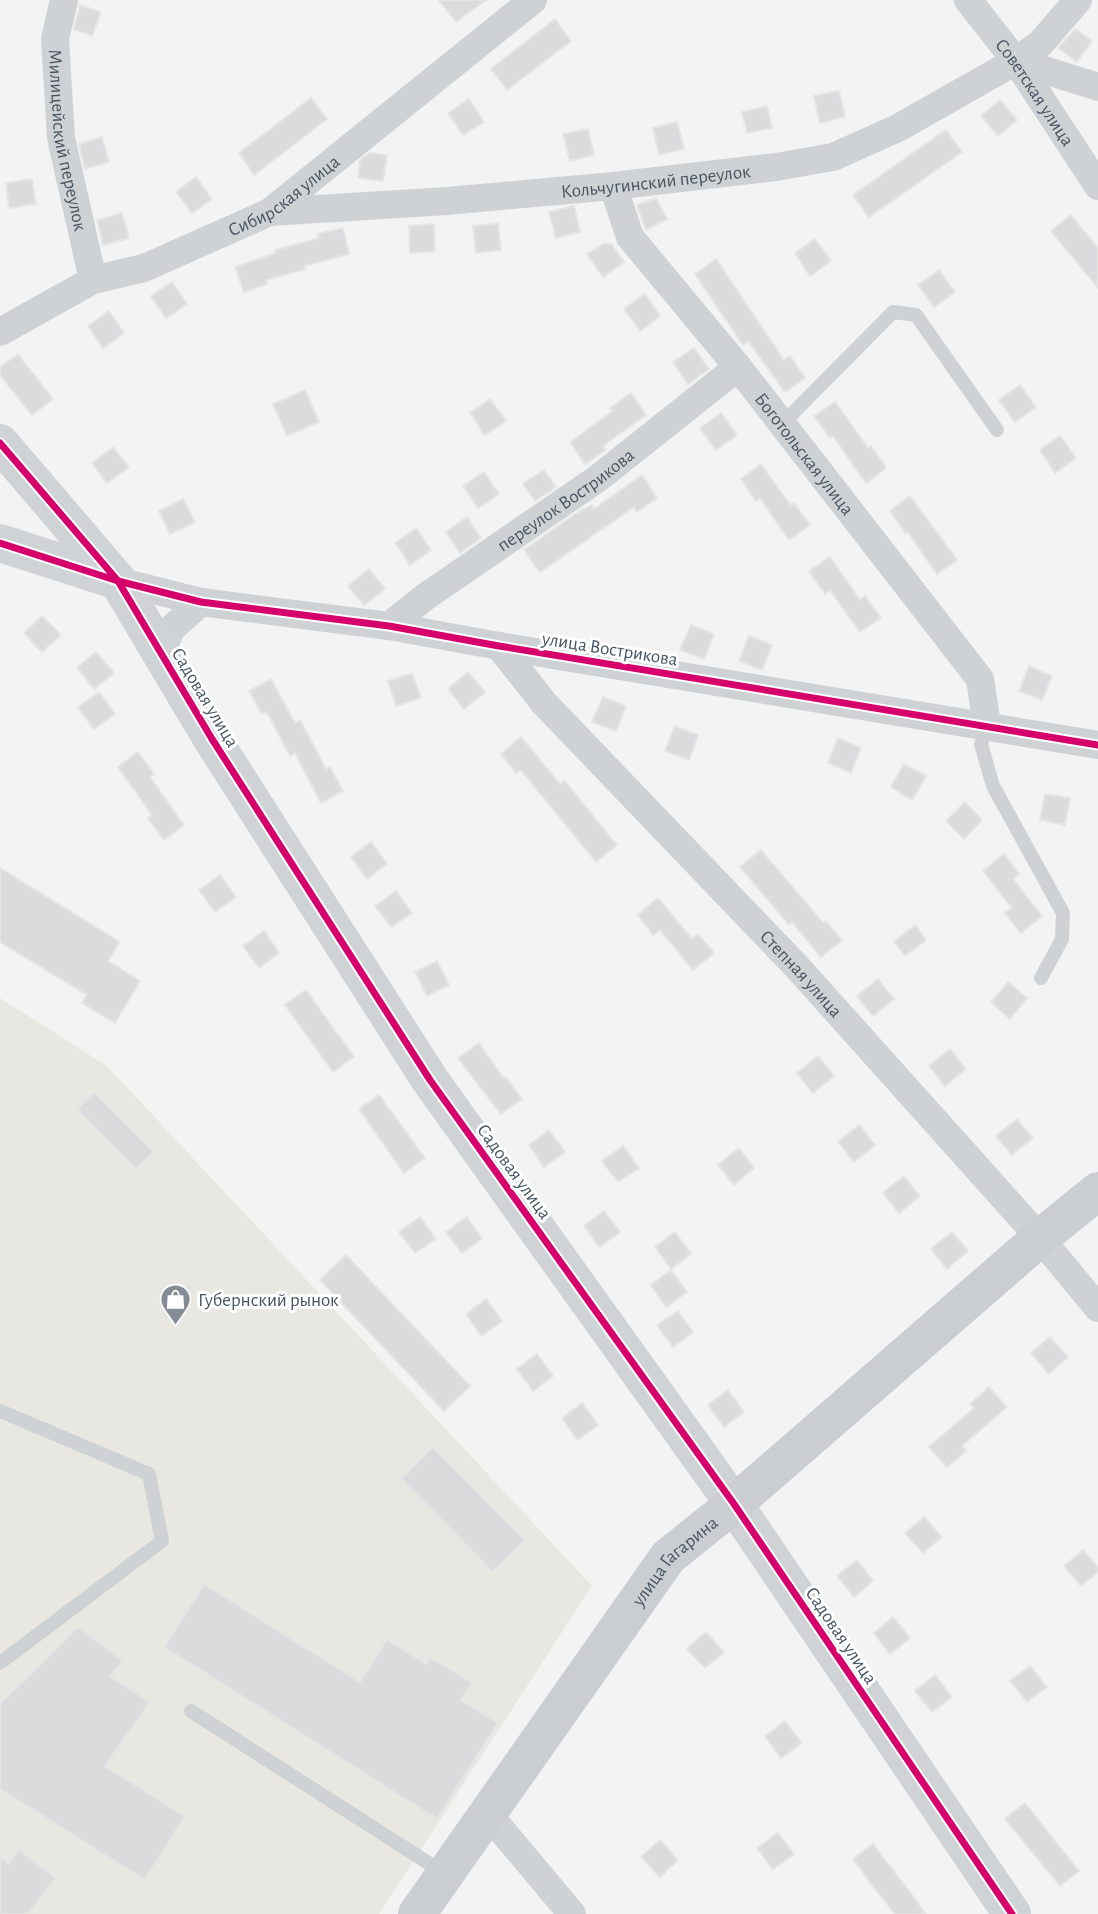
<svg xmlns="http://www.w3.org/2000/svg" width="1098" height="1914" font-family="'Alegreya Sans',sans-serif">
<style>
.commercial{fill:#e8e7e2}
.building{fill:#dbdbdd;stroke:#e5e5e6;stroke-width:2}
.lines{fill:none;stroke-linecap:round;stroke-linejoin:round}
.lane{stroke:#cfd2d4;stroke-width:14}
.street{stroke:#cfd2d4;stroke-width:28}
.secondary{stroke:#cfd3d6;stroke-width:38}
.primary{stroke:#caced2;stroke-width:38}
.cycleway-casing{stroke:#fff;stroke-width:11}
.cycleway{stroke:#d6006c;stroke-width:7}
.labels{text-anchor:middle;stroke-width:6;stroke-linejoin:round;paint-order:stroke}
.street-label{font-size:19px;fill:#475563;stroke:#fff}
.poi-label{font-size:19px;fill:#475563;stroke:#fff;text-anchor:start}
</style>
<rect width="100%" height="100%" fill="#f4f3f3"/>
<!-- commercial -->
<polygon class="commercial" points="0,998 107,1066 592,1586 379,1914 0,1914"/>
<!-- building -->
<g class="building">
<polygon points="439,0 486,0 456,22"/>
<polygon points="80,5 101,12 92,36 74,29"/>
<polygon points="555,19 571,41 507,90 491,69"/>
<polygon points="1075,29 1092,41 1077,62 1058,48"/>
<polygon points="839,91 845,117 820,123 814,96"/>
<polygon points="311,98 327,119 254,175 239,153"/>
<polygon points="469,99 484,122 463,135 448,113"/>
<polygon points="1000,100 1017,120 998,136 981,116"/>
<polygon points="767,106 772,128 747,133 742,112"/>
<polygon points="677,122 684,149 659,155 653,128"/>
<polygon points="588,129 594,155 570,161 563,134"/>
<polygon points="946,130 962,152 869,217 853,195"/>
<polygon points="102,137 109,162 85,169 79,144"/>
<polygon points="370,153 387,155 383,181 358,178 360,160"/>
<polygon points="196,177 212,199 192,213 176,192"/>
<polygon points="32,179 36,204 9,208 6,183"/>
<polygon points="656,198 667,219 646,230 637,205"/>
<polygon points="574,206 580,232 556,238 549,212"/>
<polygon points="122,213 129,238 103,245 97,220"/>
<polygon points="1071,215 1098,248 1098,288 1051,231"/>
<polygon points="498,223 501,250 476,253 473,226"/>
<polygon points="434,224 435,251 410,253 409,226"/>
<polygon points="343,228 349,254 305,266 306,269 266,280 267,284 244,292 235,267 275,253 275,250 319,238 318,234"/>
<polygon points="815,239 831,261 810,276 795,253"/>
<polygon points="603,244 611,244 624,262 603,277 587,254"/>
<polygon points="716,259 784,360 790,356 805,378 785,392 748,341 743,345 695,274"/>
<polygon points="939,270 955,292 934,307 918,285"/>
<polygon points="172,282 187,304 166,318 151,296"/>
<polygon points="645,294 660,316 640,331 624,309"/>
<polygon points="109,311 124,333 103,348 88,326"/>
<polygon points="694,348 709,369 688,384 673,362"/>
<polygon points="18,354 53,399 32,415 0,375 0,367"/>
<polygon points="1020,385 1036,407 1015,422 999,400"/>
<polygon points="305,390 319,422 287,436 273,404"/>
<polygon points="631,393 646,415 603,446 606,450 585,464 570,442 613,411 610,408"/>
<polygon points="490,399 506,421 485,435 470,413"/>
<polygon points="835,402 868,448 871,446 886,468 866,483 833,436 830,438 814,416"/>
<polygon points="721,413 737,435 716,450 700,428"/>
<polygon points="1060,436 1076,458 1055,473 1040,450"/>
<polygon points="113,447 129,467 107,483 92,463"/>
<polygon points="761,464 791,506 794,503 810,525 789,540 760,498 756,501 741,479"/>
<polygon points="544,470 556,487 535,501 523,484"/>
<polygon points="484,472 499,494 478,508 463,486"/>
<polygon points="642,475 657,498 637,512 634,507 540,572 524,550 575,514 592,505 594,509"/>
<polygon points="910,496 957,560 937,574 907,531 905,533 890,511"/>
<polygon points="183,499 195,522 170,534 159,511"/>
<polygon points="467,517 481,538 460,553 446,532"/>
<polygon points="416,528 431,550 410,565 395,543"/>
<polygon points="830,557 860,600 865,596 881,618 860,632 830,590 825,594 809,571"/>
<polygon points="369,569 385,589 364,605 348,586"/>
<polygon points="42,616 61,635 42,652 24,633"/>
<polygon points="691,625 714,634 704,659 680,650"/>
<polygon points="749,636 772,645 762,670 739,661"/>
<polygon points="96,652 114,673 94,689 77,668"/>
<polygon points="1029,666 1052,676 1042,700 1019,691"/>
<polygon points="468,672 485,692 464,709 448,689"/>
<polygon points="412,673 421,698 396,706 388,681"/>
<polygon points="271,679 295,723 300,720 326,769 330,767 343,791 321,803 295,753 290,756 267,712 262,714 249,691"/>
<polygon points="99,692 115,714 94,729 78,707"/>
<polygon points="603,697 626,706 616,731 592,722"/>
<polygon points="675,726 698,735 689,760 665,751"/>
<polygon points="521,737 560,784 564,780 617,845 596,862 521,770 516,773 501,754"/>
<polygon points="838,738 861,748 851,773 828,763"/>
<polygon points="138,752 154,774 150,777 184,825 164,840 148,818 152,815 118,767"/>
<polygon points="904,764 926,776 912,800 891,787"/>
<polygon points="1045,794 1070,798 1065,825 1040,820"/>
<polygon points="965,802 982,820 964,839 946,821"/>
<polygon points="371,842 387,864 367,879 351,857"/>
<polygon points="761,850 823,923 826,921 842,940 821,957 792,922 789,925 740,867"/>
<polygon points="1004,854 1019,874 1013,879 1042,916 1021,933 1005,913 1012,908 983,871"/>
<polygon points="0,868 120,942 108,961 140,981 115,1023 82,1003 87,995 0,942"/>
<polygon points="220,875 236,897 215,912 199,890"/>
<polygon points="396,891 412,913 391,927 375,906"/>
<polygon points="658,898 692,939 698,934 714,953 693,970 660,930 653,935 638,915"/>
<polygon points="915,925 926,940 905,956 894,942"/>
<polygon points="264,931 279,953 259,968 243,946"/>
<polygon points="437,961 449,985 427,996 415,972"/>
<polygon points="878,979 894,999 873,1016 857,996"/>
<polygon points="1008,982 1027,998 1010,1019 991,1002"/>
<polygon points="306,990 354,1057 333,1072 285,1005"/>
<polygon points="479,1043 504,1079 506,1077 522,1099 501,1114 458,1058"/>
<polygon points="950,1049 966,1069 945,1086 929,1066"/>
<polygon points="818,1056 834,1076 813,1093 797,1073"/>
<polygon points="94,1092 154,1152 136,1169 77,1109"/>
<polygon points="379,1095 425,1158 404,1173 359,1109"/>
<polygon points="1017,1119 1033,1138 1012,1155 996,1136"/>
<polygon points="859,1125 875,1145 854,1162 838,1142"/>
<polygon points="549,1130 565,1152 544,1167 529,1145"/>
<polygon points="623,1146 639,1168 618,1182 602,1161"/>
<polygon points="739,1148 754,1168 734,1185 718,1165"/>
<polygon points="904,1176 920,1196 899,1213 883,1193"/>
<polygon points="604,1211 620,1232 599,1247 584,1225"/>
<polygon points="420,1217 436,1239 415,1253 399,1232"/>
<polygon points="467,1217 482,1239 462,1253 446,1232"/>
<polygon points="675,1232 691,1254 671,1269 655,1247"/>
<polygon points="952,1232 968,1251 947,1269 931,1249"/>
<polygon points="346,1255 470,1386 444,1411 320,1280"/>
<polygon points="671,1270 687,1292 666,1307 651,1285"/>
<polygon points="486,1299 502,1321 481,1336 466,1314"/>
<polygon points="678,1311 693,1332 673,1347 657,1325"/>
<polygon points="1050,1337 1068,1357 1049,1374 1031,1353"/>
<polygon points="537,1354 553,1376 533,1391 517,1369"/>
<polygon points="989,1387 1007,1407 962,1446 966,1451 947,1467 929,1447 974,1408 970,1404"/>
<polygon points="728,1390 744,1412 724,1427 708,1405"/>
<polygon points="582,1403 598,1425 577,1440 562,1418"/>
<polygon points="433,1447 525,1540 493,1572 401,1479"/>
<polygon points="924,1517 942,1537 923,1553 905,1533"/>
<polygon points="1083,1550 1098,1567 1098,1572 1081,1586 1064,1566"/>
<polygon points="857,1560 873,1581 854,1597 837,1576"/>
<polygon points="204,1584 360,1682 387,1639 426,1664 430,1657 472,1683 461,1700 498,1723 437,1819 164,1647"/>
<polygon points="893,1617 910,1638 890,1654 874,1633"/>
<polygon points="78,1627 123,1661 110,1676 150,1702 105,1766 185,1816 145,1880 0,1789 0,1704"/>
<polygon points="706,1632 724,1652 705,1668 687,1649"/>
<polygon points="1030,1666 1047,1687 1027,1702 1010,1681"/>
<polygon points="935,1675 952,1697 932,1712 915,1691"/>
<polygon points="785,1721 802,1743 781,1758 765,1736"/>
<polygon points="1025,1803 1079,1871 1060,1886 1005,1819"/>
<polygon points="778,1833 794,1854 773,1869 757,1848"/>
<polygon points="660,1840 678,1860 660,1877 641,1857"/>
<polygon points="873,1844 910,1892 926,1914 895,1914 869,1881 853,1859"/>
<polygon points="19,1850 56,1878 28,1914 0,1914 0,1857 9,1864"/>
</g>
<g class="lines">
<!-- lane -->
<g class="lane">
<polyline points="782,424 893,312 916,315 997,430"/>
<polyline points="987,725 981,744 993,786 1063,913 1062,939 1041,978"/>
<polyline points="0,1411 149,1474 162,1541 0,1663"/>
<polyline points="191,1711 444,1873"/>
</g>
<!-- street -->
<g class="street">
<path id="s1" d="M64,0l-9,39 6,99 32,142"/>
<path id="s2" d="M968,0l48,61 82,125"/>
<polyline points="1016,61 1098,87"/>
<path id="s3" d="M613,186l17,51 108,130 242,312 7,46"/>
<path id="s4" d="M270,212l177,-11 166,-15 163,-19 57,-10 65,-29 118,-67 24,-17 38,-44"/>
<path id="s5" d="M0,332l93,-52 51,-12 126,-56 263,-212"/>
<polyline points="118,581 201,602 389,626 499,646 1098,745"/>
<path id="s6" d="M389,626l36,-29 172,-118 141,-112"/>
<path id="s7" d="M499,646l45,57 254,265 242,270 58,70"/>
<polyline points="161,653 171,629 201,602"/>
<polyline points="488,1814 572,1914"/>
</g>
<!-- secondary -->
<g class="secondary">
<polyline points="0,443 118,581 212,739 430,1080 734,1504 1012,1914"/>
<polyline points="0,543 118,581"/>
</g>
<!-- primary -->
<path class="primary" id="s8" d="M417,1914l251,-357 66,-53 306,-266 58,-47"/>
<defs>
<g id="cycleway">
<polyline points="0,443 118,581 212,739 430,1080 734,1504 1012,1914"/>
<polyline points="0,543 118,581 201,602 389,626 499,646 1098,745"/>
</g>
</defs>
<!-- cycleway casing -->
<use href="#cycleway" class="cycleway-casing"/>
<!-- cycleway -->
<use href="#cycleway" class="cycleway"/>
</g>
<!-- icons -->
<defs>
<symbol id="shop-pin" viewBox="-11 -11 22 30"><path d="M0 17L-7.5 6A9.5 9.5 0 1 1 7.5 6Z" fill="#848c95" stroke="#fff"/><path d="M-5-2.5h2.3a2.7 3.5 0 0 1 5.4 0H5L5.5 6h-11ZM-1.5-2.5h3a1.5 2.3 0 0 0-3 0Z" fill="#fff"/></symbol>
</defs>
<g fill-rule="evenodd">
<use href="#shop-pin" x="158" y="1282" width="35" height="47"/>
</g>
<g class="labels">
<!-- street labels -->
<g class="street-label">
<text dy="7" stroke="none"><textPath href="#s2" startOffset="114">Советская улица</textPath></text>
<text dy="7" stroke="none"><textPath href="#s1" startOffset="142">Милицейский переулок</textPath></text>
<text dy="7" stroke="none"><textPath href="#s4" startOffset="387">Кольчугинский переулок</textPath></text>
<text dy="7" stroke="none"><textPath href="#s5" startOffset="317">Сибирская улица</textPath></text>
<text dy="7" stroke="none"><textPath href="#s3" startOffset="332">Боготольская улица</textPath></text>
<text dy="7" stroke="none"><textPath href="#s6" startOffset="217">переулок Вострикова</textPath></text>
<text transform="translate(610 648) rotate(9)" y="7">улица Вострикова</text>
<text transform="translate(206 697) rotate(59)" y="7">Садовая улица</text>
<text dy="7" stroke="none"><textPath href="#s7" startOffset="446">Степная улица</textPath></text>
<text transform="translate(515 1171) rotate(54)" y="7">Садовая улица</text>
<text dy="7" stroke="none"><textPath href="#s8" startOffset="438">улица Гагарина</textPath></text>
<text transform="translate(842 1635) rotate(56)" y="7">Садовая улица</text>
</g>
<!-- poi labels -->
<g class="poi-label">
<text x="198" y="1306">Губернский рынок</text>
</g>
</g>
</svg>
